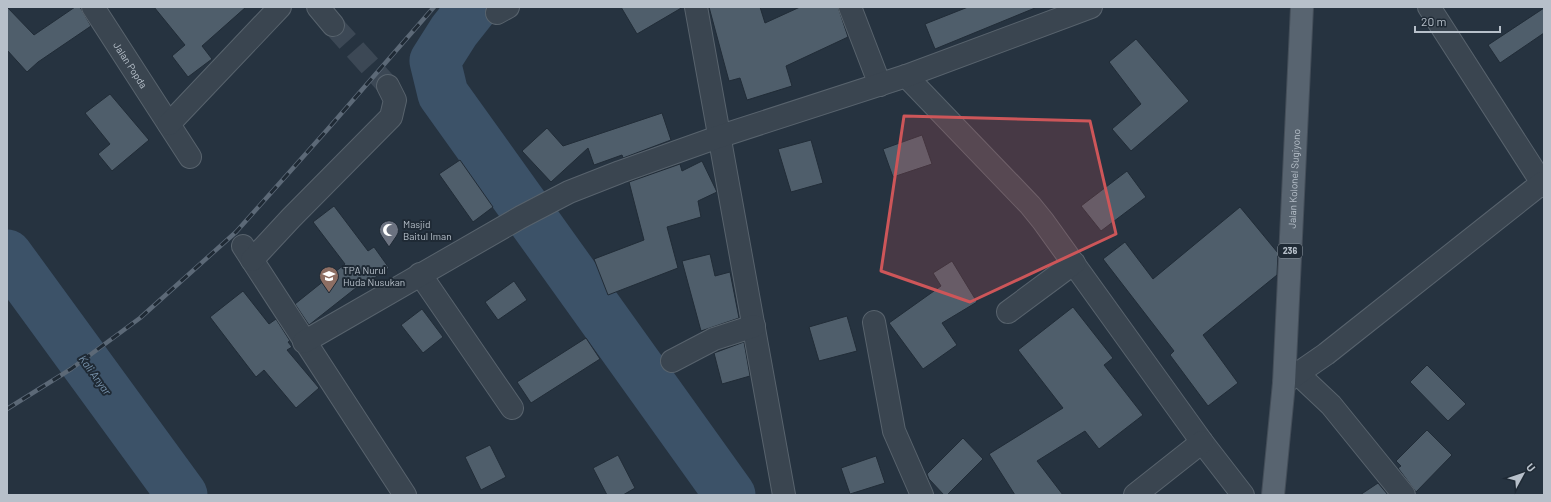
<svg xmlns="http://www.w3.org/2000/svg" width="1551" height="502" font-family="Barlow,sans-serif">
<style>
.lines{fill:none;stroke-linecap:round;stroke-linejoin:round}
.river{stroke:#3c5268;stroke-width:51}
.building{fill:#4f5e6b;stroke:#212c37}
.minor-tunnel{stroke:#3c4855;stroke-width:22;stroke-dasharray:22 11;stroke-linecap:butt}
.minor-casing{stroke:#58636d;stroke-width:24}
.primary-casing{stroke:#444e59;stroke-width:24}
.minor{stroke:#3a4550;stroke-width:22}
.primary{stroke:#586470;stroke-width:22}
.rail-casing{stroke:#5c6977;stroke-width:4.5}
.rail{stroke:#1f2a35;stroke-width:3;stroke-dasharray:9;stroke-linecap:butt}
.marked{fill:#cd5659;fill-opacity:0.2;stroke:#cd5659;stroke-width:3;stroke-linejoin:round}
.labels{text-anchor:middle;stroke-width:4;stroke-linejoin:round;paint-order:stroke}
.shield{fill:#1f2a35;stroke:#89939d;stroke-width:1}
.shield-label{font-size:9px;font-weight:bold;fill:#b7c0ca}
.street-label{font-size:10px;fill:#b7c0ca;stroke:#1f2a35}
.poi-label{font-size:10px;fill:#b7c0ca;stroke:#1f2a35;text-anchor:start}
.water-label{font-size:11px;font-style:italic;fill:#7893ac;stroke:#1f2a35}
</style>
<rect width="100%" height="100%" fill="#263340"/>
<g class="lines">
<!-- river -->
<g class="river">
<polyline points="473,7 454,31 435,61 443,94 730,495"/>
<polyline points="7,255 182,495"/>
</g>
</g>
<!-- building -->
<g class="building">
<polygon points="7,7 34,35 75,7 80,7 91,26 38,62 27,72 7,50"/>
<polygon points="154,7 246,7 202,46 212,59 188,77 172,56 185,45"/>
<polygon points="621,7 683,7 637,34"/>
<polygon points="709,7 760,7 765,23 800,7 838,7 848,37 786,66 792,86 747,100 740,78 729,81"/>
<polygon points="968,7 1035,7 1035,8 935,49 925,24"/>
<polygon points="1544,8 1544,33 1500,63 1488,45"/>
<polygon points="1136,39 1189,101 1131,151 1112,129 1141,104 1109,62"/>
<polygon points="110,94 149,140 112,171 98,154 110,144 85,113"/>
<polygon points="662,113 671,140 623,158 622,155 594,165 588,148 551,182 522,151 547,128 563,146"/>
<polygon points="922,135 932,164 893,177 883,149"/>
<polygon points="811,140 823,183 791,192 778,149"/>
<polygon points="460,160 493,207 473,222 439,174"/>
<polygon points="702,161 717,192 698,201 701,217 667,227 678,268 608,295 594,259 644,240 629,182 680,164 682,171"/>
<polygon points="1127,171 1146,197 1101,231 1081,206"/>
<polygon points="334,206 368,251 374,247 389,268 367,283 366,280 309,325 295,304 345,264 313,222"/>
<polygon points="1240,207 1278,253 1277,275 1203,335 1238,383 1208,406 1170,355 1174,351 1103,259 1125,242 1153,279"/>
<polygon points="710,254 715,276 730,272 739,318 701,331 682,261"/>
<polygon points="952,261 977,302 942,323 957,345 923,369 889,323 941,286 933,273"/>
<polygon points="514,281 527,300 498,320 485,302"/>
<polygon points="243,291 269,324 276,319 290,341 288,342 292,347 287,350 319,388 296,408 264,370 256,377 210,317"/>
<polygon points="1073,307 1113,358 1104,365 1143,415 1099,449 1085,431 1037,461 1063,495 1015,495 989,454 1063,408 1018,350"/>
<polygon points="422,309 443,337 423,353 401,325"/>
<polygon points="847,316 857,351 819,361 809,327"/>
<polygon points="586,338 600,359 531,403 517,382"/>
<polygon points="744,342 750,376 722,384 714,353"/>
<polygon points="1427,365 1466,404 1448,421 1410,382"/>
<polygon points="1427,430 1452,455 1416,492 1398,468 1401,466 1396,461"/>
<polygon points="963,438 983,459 947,495 944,495 929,479 927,474"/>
<polygon points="490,445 506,477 481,490 465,457"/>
<polygon points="618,455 635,488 623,495 607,495 593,468"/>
<polygon points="876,456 885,483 850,494 841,468"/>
<polygon points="1378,483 1388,495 1360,495"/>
</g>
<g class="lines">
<!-- minor-tunnel -->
<polyline class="minor-tunnel" points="333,25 388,86"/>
<defs>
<g id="minor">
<path id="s1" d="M93,7l97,150"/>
<polyline points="318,7 333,25"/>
<polyline points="696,7 784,495"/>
<polyline points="850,7 880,85"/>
<polyline points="1429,7 1544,186"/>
<polyline points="497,13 508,7"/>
<polyline points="906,76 1030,205 1043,221 1202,442 1243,495"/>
<polyline points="169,124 280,7"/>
<polyline points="243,246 405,495"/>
<polyline points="252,260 291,218 391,117 395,100 388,86"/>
<polyline points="420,274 512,408"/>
<polyline points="1008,312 1074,263"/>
<polyline points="874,322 894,431 922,495"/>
<polyline points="304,342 521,217 569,192 620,172 721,136 906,76 1091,7"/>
<polyline points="672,361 714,339 754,326"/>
<polyline points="1297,373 1331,405 1404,495"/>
<polyline points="1284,383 1326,354 1542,183"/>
<polyline points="1135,495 1202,442"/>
</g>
<g id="primary">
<path id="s2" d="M1273,495l11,-112 18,-376"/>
</g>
</defs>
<!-- minor casing -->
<use href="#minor" class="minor-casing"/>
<!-- primary casing -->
<use href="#primary" class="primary-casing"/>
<!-- minor -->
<use href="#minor" class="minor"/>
<!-- primary -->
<use href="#primary" class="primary"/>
<defs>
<polyline id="rail" points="7,409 71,369 140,318 236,232 327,130 434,7"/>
</defs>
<!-- rail casing -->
<use href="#rail" class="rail-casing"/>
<!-- rail -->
<use href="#rail" class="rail"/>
</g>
<!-- marked area -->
<path class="marked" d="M904,116l186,5 26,113 -146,68 -89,-31z"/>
<!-- icons -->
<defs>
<symbol id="mosque-pin" viewBox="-11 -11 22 30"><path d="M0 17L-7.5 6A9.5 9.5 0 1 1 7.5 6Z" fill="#6b7280" stroke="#1f2a35"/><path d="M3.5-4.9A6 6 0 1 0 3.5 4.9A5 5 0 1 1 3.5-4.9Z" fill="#fff"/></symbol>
<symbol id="school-pin" viewBox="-11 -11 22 30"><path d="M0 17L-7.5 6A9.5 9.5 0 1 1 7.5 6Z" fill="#8d6e63" stroke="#1f2a35"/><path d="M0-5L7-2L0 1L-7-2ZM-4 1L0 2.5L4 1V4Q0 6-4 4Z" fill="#fff"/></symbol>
</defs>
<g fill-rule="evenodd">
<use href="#mosque-pin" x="378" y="219" width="22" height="30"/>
<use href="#school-pin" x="318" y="265" width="22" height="30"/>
</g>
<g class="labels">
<!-- shield labels -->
<rect class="shield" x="1278" y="244" width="24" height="14" rx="3"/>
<g class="shield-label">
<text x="1290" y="254">236</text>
</g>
<!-- street labels -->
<g class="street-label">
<text dy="4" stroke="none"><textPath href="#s1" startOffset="69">Jalan Popda</textPath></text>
<text dy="4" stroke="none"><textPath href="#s2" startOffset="317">Jalan Kolonel Sugiyono</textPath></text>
</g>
<!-- poi labels -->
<g class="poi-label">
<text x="403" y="228">Masjid<tspan x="403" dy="12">Baitul Iman</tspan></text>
<text x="343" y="274">TPA Nurul<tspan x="343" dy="12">Huda Nusukan</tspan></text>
</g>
<!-- water labels -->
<g class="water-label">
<text transform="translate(95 375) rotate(54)" y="4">Kali Anyar</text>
</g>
</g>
<!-- border -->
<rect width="1551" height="502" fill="none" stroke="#b7c0ca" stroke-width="16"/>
<!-- north arrow -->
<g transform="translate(1523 474) rotate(50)" stroke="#1f2a35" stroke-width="3" paint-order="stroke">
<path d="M0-3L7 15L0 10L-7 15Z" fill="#b7c0ca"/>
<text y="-6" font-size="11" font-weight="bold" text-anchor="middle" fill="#b7c0ca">U</text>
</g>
<!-- scale -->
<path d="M1415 26v6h85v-6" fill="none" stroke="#b7c0ca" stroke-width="2"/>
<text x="1421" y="26" font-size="12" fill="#b7c0ca" stroke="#1f2a35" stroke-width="3" paint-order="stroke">20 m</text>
</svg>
